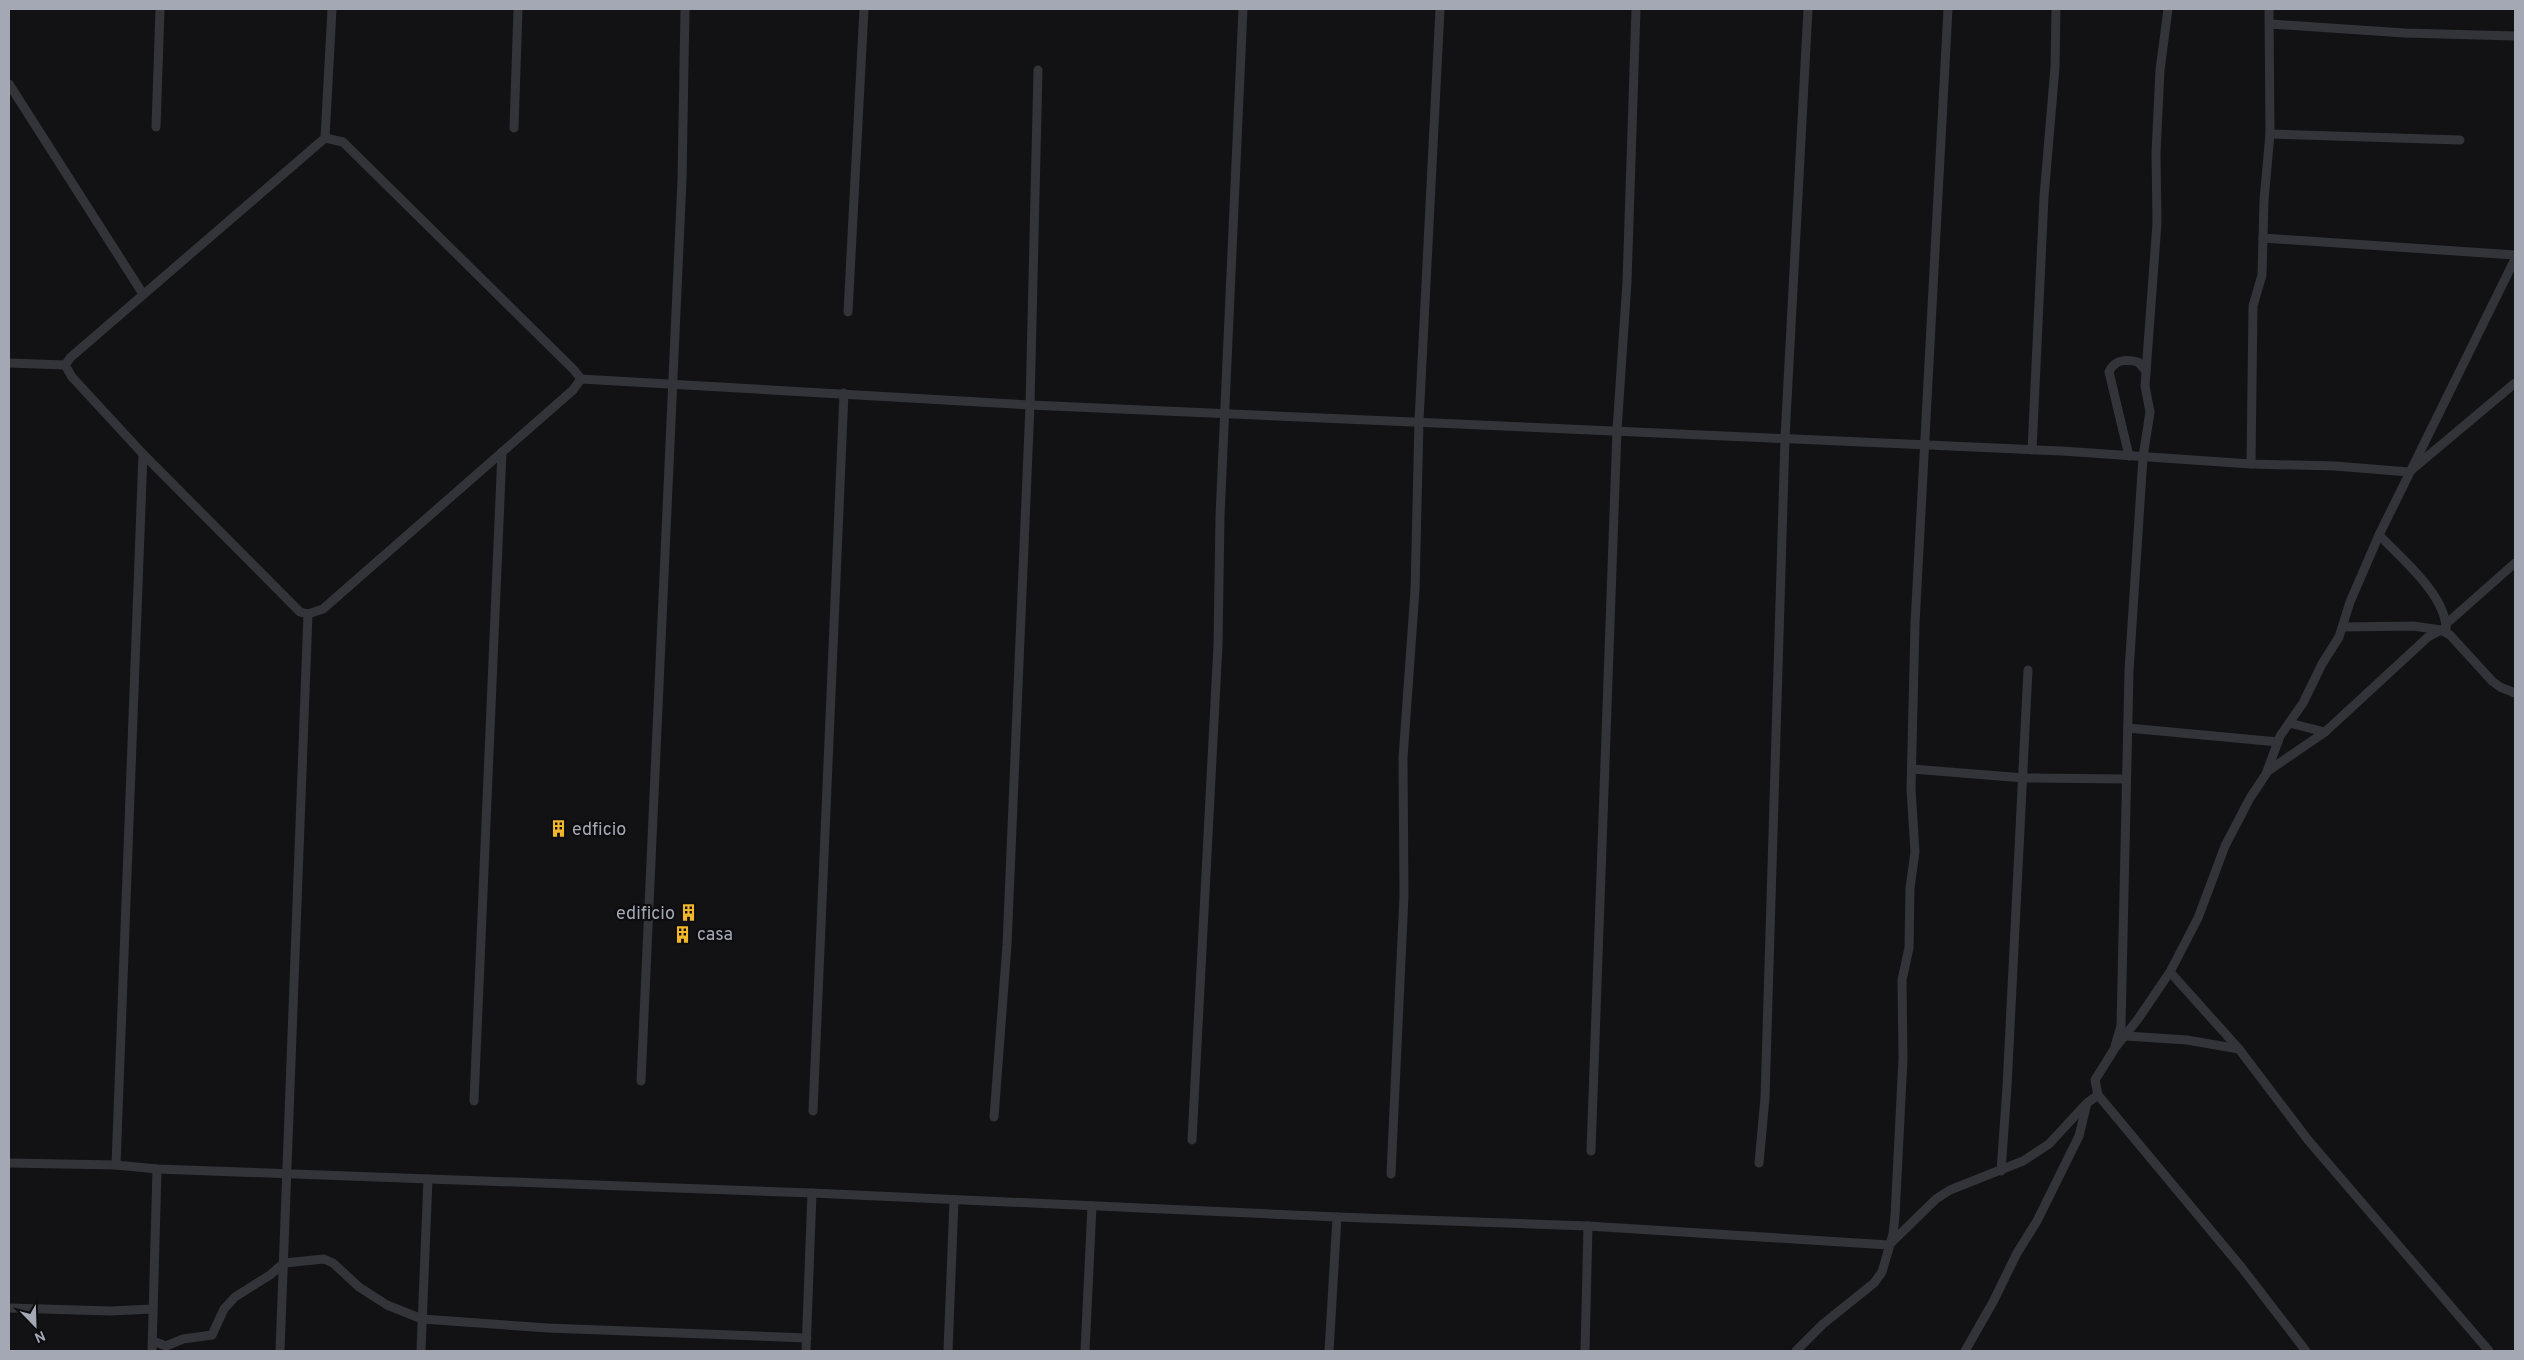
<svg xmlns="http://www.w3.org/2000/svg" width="2524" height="1360" font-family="Overpass,sans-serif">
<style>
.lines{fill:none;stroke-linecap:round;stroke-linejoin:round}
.street{stroke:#333439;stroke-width:9}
.labels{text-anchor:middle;stroke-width:4.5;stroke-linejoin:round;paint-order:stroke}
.poi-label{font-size:18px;fill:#a3a8b4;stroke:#0d0d0f;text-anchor:start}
</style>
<rect width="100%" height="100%" fill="#121214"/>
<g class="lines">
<!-- street -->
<g class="street">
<polyline points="2271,24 2405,33 2515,36"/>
<polyline points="9,84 143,294"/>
<polyline points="156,127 160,9"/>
<polyline points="514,128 518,9"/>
<polyline points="2270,134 2460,140"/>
<polygon points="325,138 343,142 574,370 581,379 573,390 323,609 308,614 300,612 143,454 72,377 65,365 71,357"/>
<polyline points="325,138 332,9"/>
<polyline points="2263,238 2515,255"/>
<polyline points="848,312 864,9"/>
<polyline points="9,363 65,365"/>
<polyline points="581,379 1030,405 2062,451 2251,464 2335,466 2409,472 2515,383"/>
<polyline points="2032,450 2044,197 2055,67 2056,9"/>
<path d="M2129,456l-20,-84c6,-13 17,-13 29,-10l8,9"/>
<polyline points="2251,464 2253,306 2262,275 2264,200 2270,134 2269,9"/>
<path d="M2379,535c23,24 69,62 67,96"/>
<polyline points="2446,624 2515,563"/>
<polyline points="2343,627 2413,626 2441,630"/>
<polyline points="2289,723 2325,732"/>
<polyline points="2128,728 2278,742"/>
<polyline points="1912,769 2024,778 2125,779"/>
<polyline points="2268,771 2325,732 2428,637 2441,630 2450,635 2492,681 2500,687 2515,693"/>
<polyline points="2170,972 2239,1049 2308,1140 2489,1351"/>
<polyline points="2126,1036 2187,1040 2239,1049"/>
<polyline points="2115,1046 2121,1026 2129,671 2143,457 2150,412 2145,386 2157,223 2156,153 2160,70 2168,9"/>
<polyline points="641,1081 682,180 685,9"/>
<polyline points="474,1101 502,452"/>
<polyline points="813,1111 844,393"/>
<polyline points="994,1117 1007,945 1030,405 1038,70"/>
<polyline points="1192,1140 1218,645 1220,516 1243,9"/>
<polyline points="1591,1151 1617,430 1627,282 1636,9"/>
<polyline points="9,1163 116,1165 157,1169 812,1193 1337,1217 1588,1226 1889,1245"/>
<polyline points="1759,1163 1765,1098 1785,438 1808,9"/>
<polyline points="116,1165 143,454"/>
<polyline points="2001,1171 2007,1087 2028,670"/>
<polyline points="1391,1174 1404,896 1403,758 1415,590 1419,421 1440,9"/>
<polyline points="1891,1243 1936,1199 1950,1190 2023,1161 2049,1144 2085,1105"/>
<polyline points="9,1308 111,1311 152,1309"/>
<polyline points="153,1341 166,1346 183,1339 212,1335 224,1309 235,1297 270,1275 284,1263 324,1259 333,1263 359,1287 387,1305 422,1319 548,1328 807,1338"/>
<polyline points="152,1351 157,1169"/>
<polyline points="280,1351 308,614"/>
<polyline points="421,1351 428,1179"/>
<polyline points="806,1351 812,1193"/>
<polyline points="948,1351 954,1200"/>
<polyline points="1085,1351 1092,1206"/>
<polyline points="1329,1351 1337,1217"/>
<polyline points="1585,1351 1588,1226"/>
<polyline points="1796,1351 1823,1324 1874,1283 1882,1272 1893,1234 1895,1216 1903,1059 1902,980 1909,948 1910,888 1915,852 1911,789 1915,624 1948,9"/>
<polyline points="1965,1351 1993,1302 2017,1253 2037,1221 2079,1136 2087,1103 2098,1095"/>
<polyline points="2306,1351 2242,1268 2098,1095 2095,1080 2115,1048 2138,1019 2170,972 2198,918 2225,846 2250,798 2266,774 2280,736 2303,703 2322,664 2339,637 2350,602 2379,535 2515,259"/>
</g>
</g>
<!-- icons -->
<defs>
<symbol id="building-bare" viewBox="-9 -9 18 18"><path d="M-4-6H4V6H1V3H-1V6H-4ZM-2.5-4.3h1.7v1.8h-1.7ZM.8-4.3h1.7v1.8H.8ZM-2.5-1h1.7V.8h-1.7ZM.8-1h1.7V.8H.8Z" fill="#f2b62c" stroke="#0d0d0f" stroke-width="2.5" paint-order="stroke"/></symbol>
</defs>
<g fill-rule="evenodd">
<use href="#building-bare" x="546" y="816" width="25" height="25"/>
<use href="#building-bare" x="676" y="900" width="25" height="25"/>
<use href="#building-bare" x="670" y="922" width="25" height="25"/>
</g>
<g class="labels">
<!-- poi labels -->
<g class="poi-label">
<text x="572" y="835">edficio</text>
<text x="675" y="919" text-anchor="end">edificio</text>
<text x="697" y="940">casa</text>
</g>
</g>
<!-- border -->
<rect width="2524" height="1360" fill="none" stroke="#a3a8b4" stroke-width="20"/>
<!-- north arrow -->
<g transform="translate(35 1325) rotate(157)" stroke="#0d0d0f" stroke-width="4" paint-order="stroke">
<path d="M0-4L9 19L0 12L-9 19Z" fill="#a3a8b4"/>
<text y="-8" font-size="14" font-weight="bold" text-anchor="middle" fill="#a3a8b4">N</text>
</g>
</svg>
